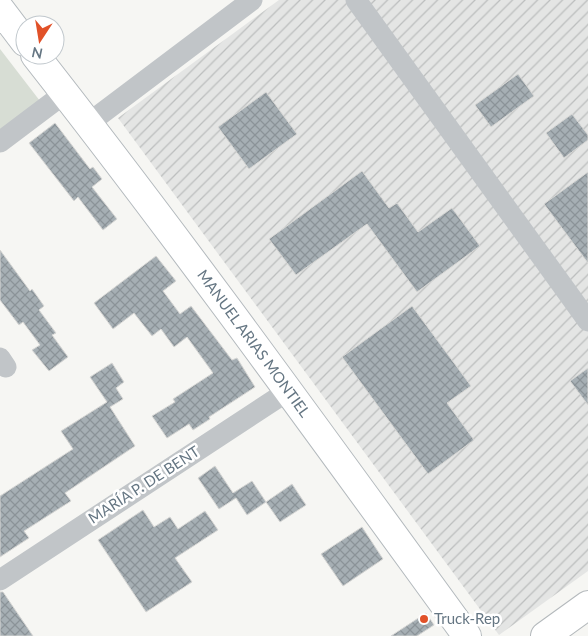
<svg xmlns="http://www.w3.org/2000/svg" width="588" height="636" font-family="Lato,sans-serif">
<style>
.industrial{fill:url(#industrial-furrows)}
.green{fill:#d7ddd4}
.building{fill:url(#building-cross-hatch);stroke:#d7d7d5}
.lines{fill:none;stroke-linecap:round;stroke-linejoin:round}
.secondary-casing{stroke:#b3b9bd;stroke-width:30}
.primary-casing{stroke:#b4b9bc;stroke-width:30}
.street{stroke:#c1c5c8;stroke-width:21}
.secondary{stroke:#fff;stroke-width:28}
.primary{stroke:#fff;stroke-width:28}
.poi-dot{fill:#e15128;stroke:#fff;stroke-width:2}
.labels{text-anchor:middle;stroke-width:5;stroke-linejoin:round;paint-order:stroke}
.street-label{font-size:15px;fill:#657683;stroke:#fff}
.poi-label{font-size:15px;fill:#657683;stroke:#fff;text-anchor:start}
</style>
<defs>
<pattern id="industrial-furrows" width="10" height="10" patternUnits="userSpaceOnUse" patternTransform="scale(1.25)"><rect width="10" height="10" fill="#e4e5e4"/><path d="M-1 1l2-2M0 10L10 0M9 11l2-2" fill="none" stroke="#bcbebe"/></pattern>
<pattern id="building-cross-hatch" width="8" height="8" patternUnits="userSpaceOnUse" patternTransform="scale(1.25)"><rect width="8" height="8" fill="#a6afb4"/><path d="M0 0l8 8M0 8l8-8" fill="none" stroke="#8b9398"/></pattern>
</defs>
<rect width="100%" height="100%" fill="#f6f6f3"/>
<!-- industrial -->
<polygon class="industrial" points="279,0 588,0 588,571 499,635 118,118"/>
<!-- green -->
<polygon class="green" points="0,49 40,101 0,131"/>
<!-- building -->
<g class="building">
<polygon points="518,74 534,96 491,127 475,105"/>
<polygon points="266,92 297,134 249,169 218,127"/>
<polygon points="572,114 588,135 588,140 564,158 546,133"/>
<polygon points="55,123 90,169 93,167 102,179 92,187 117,219 103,230 78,197 74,201 29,143"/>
<polygon points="362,171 389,208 397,203 418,232 452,208 480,246 417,292 367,224 296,275 269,239"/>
<polygon points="588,172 588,263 544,204"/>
<polygon points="0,250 30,291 32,289 44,306 39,310 56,333 52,335 68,357 49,371 32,350 40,345 23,322 19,325 0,300"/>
<polygon points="156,256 176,281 163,291 180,314 191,306 232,360 237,358 255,387 209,417 210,419 193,430 189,424 167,438 152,416 175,402 173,399 213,373 187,337 174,347 161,329 152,336 134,313 113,329 94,303"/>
<polygon points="412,306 471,386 447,403 474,440 428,474 342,357"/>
<polygon points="112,363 124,382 116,388 123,399 110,407 135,446 65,493 71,501 24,531 29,538 0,557 0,496 73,449 61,431 107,402 90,377"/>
<polygon points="588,368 588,405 570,381"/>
<polygon points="215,466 233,493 252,481 266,502 247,515 236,498 219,509 198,478"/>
<polygon points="292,484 306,505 280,522 266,502"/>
<polygon points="143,510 154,527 170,517 178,529 205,511 218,530 175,558 192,582 146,612 98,540"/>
<polygon points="362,527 383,559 343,586 321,554"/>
<polygon points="0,592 3,592 33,636 0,636"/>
<polygon points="426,613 434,625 417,636 391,636"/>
</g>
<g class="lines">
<defs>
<g id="secondary">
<polyline points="0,9 25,42"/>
<path id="s1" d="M35,55c149,190 290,386 432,581"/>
</g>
<polyline id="primary" points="545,636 588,605"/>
</defs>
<!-- secondary casing -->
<use href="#secondary" class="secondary-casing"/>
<!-- primary casing -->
<use href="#primary" class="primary-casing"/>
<!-- street -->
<g class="street">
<polyline points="356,0 588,321"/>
<polyline points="89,123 252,0"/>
<polyline points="0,142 65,93"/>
<polyline points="0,358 6,367"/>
<polyline points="0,580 288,391"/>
</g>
<!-- secondary -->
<use href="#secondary" class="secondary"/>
<!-- primary -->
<use href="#primary" class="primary"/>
</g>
<!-- markers -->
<circle class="poi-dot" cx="424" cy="619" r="5"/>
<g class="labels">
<!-- street labels -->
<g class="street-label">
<text dy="5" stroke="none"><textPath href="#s1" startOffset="362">MANUEL ARIAS MONTIEL</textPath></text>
<text transform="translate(144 485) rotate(-33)" y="5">MARÍA P. DE BENT</text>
</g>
<!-- poi labels -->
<g class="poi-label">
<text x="434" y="624">Truck-Rep</text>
</g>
</g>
<!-- north arrow -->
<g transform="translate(40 40) rotate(192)"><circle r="24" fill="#ffffff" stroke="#c1c8cd"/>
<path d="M0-4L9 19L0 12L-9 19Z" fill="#e15128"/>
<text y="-8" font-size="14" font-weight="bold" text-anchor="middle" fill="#657683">N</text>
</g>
</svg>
